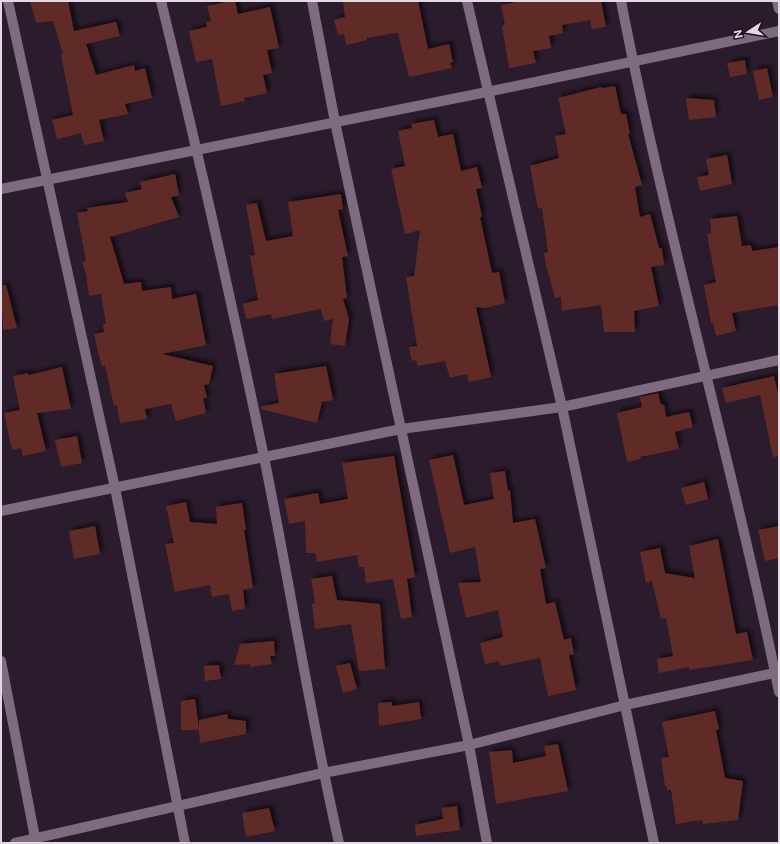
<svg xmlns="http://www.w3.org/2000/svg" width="780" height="844" font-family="'Public Sans',sans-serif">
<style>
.building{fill:#612a25;filter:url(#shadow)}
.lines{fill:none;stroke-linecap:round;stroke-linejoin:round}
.minor{stroke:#7e6b80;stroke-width:10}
</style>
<defs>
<filter id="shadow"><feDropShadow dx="3.5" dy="-3.5" stdDeviation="2" flood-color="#0009"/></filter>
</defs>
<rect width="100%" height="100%" fill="#2b1c2d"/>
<!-- building -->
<g class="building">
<polygon points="30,1 68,1 74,31 116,22 120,36 86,44 96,75 134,65 135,71 145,68 152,98 125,104 128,114 99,120 104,141 84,145 81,133 57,139 52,120 73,115 61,55 63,54 53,21 36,23"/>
<polygon points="231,1 235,1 238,14 270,7 279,48 267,50 272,73 263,75 267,93 244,98 245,101 221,106 212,59 196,62 189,31 207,27 206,22 211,21 207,6"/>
<polygon points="343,1 418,1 428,49 449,44 453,62 450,63 452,68 409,77 398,33 396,33 367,38 367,40 346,45 344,34 338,35 334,20 345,17"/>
<polygon points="521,1 601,1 606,27 592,29 590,20 562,25 563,33 549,36 551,48 533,51 536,63 509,68 502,26 505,25 501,5"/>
<polygon points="745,60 747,74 730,77 727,63"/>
<polygon points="767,68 773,97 759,100 753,71"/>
<polygon points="615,86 621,114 626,114 630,134 628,134 642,185 635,187 640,217 650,214 659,248 662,248 664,265 651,267 659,306 634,311 635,332 604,332 601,305 562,311 561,297 555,298 546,265 544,253 548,252 542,208 538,209 530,166 559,158 555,136 566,134 558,98 601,87 602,88"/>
<polygon points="686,98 714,100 716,117 689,120"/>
<polygon points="434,120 438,137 453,134 461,171 477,167 482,188 476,189 482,217 480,217 492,273 499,272 505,303 486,308 476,307 491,377 469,382 467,374 450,378 445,361 418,366 416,360 412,361 409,347 417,346 406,277 414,276 420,230 405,234 391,169 405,166 398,131 412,128 411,124"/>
<polygon points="727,155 732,184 700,191 697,177 709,175 706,159"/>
<polygon points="175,174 179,195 171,197 179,217 110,237 124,284 141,282 142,291 171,287 172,299 196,294 206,345 162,354 213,366 209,384 204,385 207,398 203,398 206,413 176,421 171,404 145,409 147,419 120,423 117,405 114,406 105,365 102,366 98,352 94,334 104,332 103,324 106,324 101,294 89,296 86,273 82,262 86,261 77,213 88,211 87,208 128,202 125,193 142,189 140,182"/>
<polygon points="341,194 343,209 338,210 348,256 342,257 347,298 343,299 349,319 345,346 330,344 333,319 324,321 321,309 272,319 271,314 246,319 243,304 258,300 250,256 255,255 246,205 257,203 266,241 293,236 288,202"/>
<polygon points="737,216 742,246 751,245 752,251 779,247 779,305 732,313 736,331 716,336 713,323 711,323 704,285 716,282 707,234 711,233 710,219"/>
<polygon points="6,285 17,328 3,330 1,286"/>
<polygon points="326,366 333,400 322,402 317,423 261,409 260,407 279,403 274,374"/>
<polygon points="62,367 71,409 37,413 46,451 23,456 21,448 12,450 4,413 20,410 13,376 28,373 29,375"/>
<polygon points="774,376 779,398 779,456 773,457 760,395 726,403 722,388"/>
<polygon points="658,393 661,405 664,404 666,417 689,412 693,427 675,432 679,449 640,457 641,459 627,462 617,413 642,407 640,397"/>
<polygon points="77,436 82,463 61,467 55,440"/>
<polygon points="453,455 464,505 494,499 490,473 505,471 508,491 510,490 513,523 535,519 546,568 540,569 546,604 555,602 564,640 571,638 574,654 569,655 576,690 548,696 540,658 500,666 499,661 485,664 480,643 503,637 498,610 466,618 458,583 481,582 475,547 450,553 429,460"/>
<polygon points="394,456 415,577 407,579 412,617 401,619 393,579 366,583 364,567 359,567 357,555 317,562 315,553 306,553 305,521 289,524 284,499 318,493 320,504 348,499 342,463"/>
<polygon points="704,482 708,499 686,505 681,488"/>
<polygon points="186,502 190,522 217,524 216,507 242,503 246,530 244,530 253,588 243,590 245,609 232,611 229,594 212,597 210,585 175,592 165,544 174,543 166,506"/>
<polygon points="95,526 100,554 74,559 69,531"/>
<polygon points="779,526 779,558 765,561 758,530"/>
<polygon points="718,539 736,634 747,632 753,660 689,670 689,667 659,673 657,659 673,656 666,618 661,619 652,581 646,583 640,552 660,548 665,573 695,578 689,546"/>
<polygon points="332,576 337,600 380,604 385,669 359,671 351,624 315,629 312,604 315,603 311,579"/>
<polygon points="274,641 275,656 270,656 272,664 250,667 250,664 234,665 240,644"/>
<polygon points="350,663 357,689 343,693 336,666"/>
<polygon points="219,665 221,679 205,681 204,666"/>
<polygon points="195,699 199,729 199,720 227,714 228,719 246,721 246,734 200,743 199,730 181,730 181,701"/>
<polygon points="392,702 392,706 419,702 421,719 379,726 378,703"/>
<polygon points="715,711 719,729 716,730 725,778 743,781 738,820 703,824 702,820 676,824 671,789 667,790 667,786 665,786 661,758 669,757 662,722"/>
<polygon points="558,744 568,791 496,804 489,752 512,750 513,763 546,756 544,746"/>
<polygon points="457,806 460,830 416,836 415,825 443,819 442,808"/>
<polygon points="269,808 275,831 246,837 242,813"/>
</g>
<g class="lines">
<!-- minor -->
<g class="minor">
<polyline points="8,1 115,488 185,843"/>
<path d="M161,1c37,151 71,303 103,456 26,128 46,258 75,386"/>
<polyline points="312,1 335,122 469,745 487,843"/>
<polyline points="467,1 562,407 654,843"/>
<path d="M621,1c45,232 111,459 158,691"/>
<polyline points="777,1 779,9"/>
<polyline points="1,189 487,92 779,31"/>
<polyline points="1,511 401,429 562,407 779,360"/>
<polyline points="1,661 36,843"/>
<polyline points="15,843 323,773 469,745 625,705 779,672"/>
</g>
</g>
<!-- border -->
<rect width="780" height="844" fill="none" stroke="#e3d9e5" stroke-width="4"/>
<!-- north arrow -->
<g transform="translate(748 32) rotate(258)" stroke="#221223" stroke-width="3" paint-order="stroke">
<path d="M0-3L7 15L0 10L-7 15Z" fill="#e3d9e5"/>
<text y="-6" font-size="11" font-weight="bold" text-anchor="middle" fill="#e3d9e5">N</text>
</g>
</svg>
